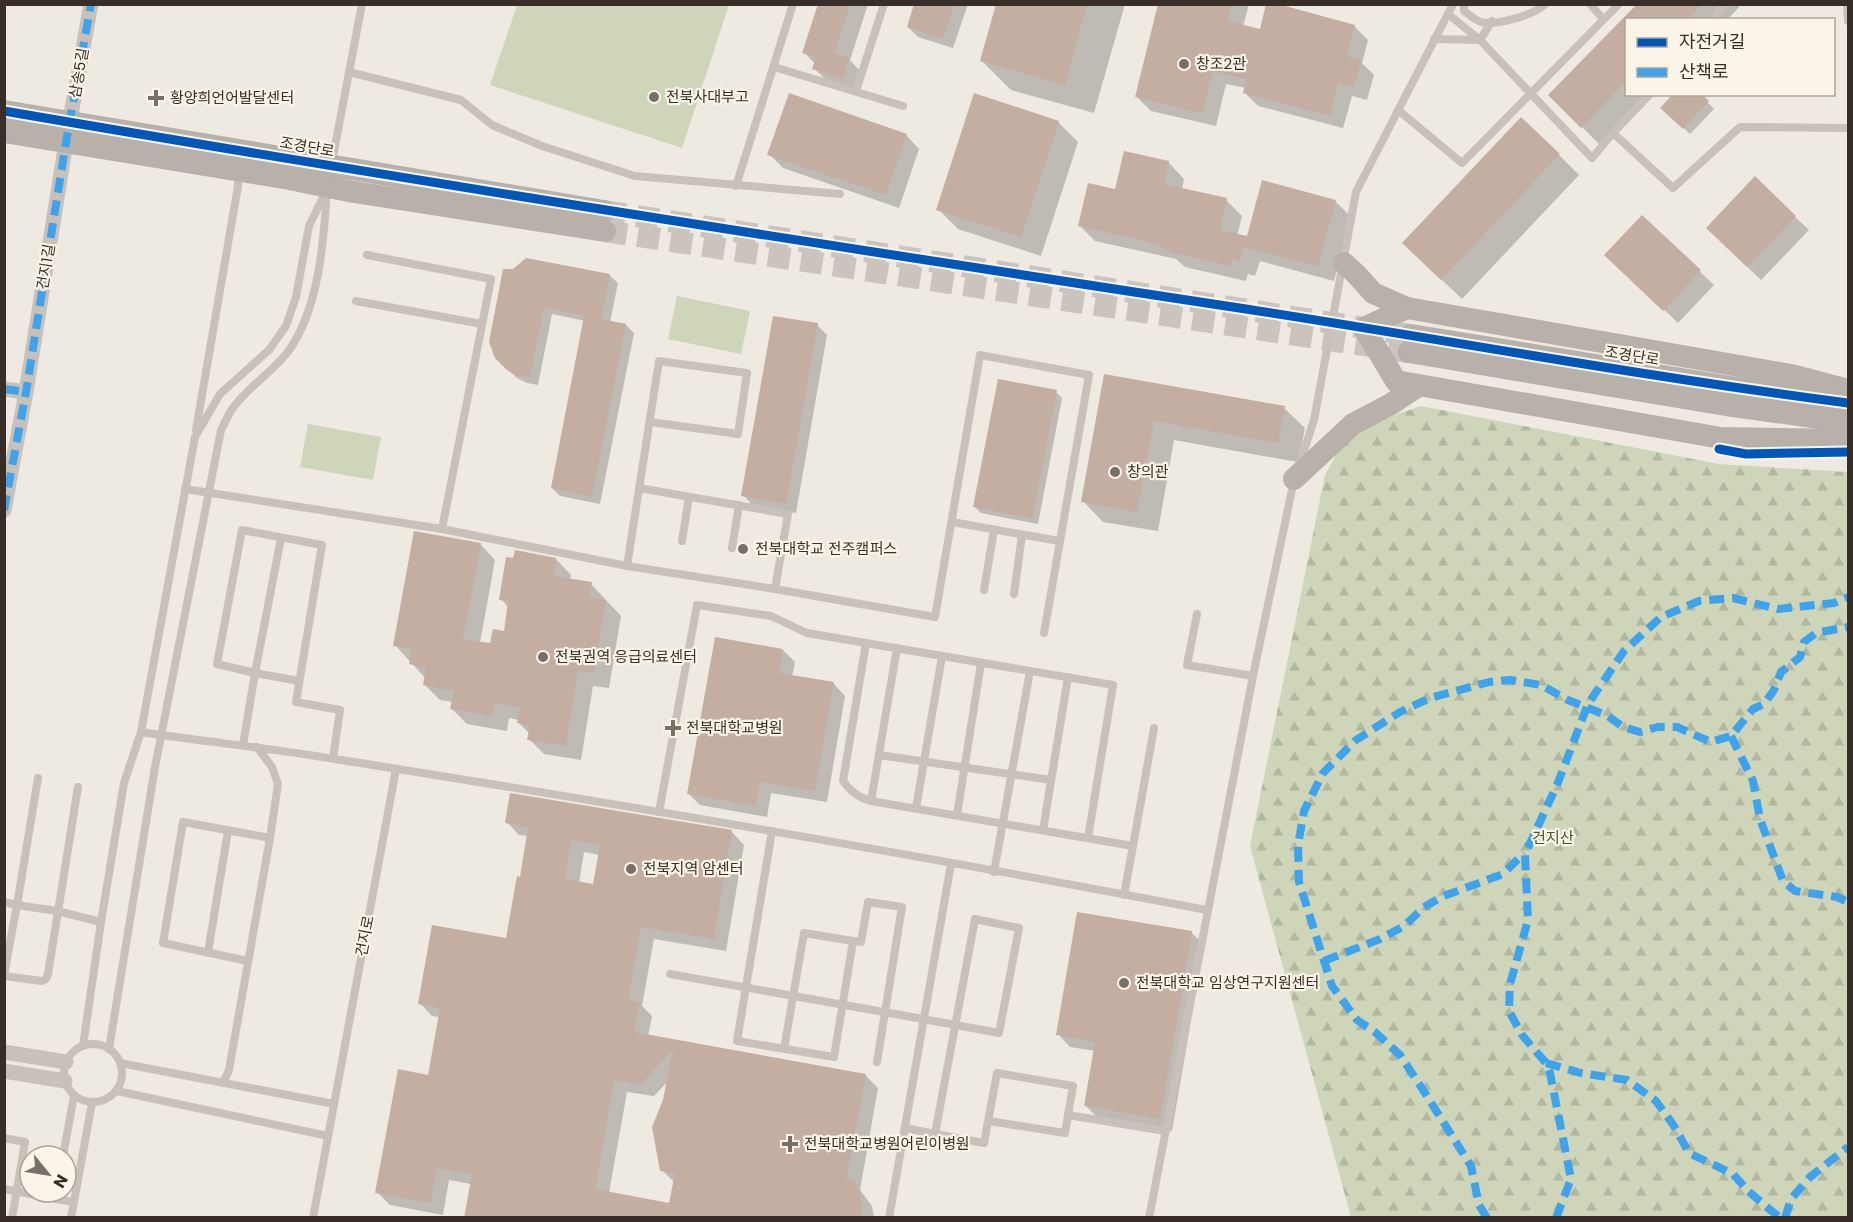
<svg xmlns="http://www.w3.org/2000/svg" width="1853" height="1222" font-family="Poppins,'Noto Sans KR',sans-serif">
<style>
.green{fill:#ced5b9}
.forest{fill:url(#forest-firs)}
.shadow{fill:#0003;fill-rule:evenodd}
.building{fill:#c4aea1;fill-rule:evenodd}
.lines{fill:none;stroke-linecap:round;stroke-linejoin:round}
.secondary-tunnel{stroke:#cac4bc;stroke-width:22;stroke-dasharray:22 11;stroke-linecap:butt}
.lane{stroke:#c8c1b9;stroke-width:8}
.street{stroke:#c8c1b9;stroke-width:15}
.secondary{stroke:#b8b1aa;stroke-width:22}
.quiet{stroke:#3fa3eb;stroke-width:8;stroke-dasharray:15 8;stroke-linecap:butt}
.cycleway-casing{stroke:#fbf4e8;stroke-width:13}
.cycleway{stroke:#0057b8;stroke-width:9}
.poi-dot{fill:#786f68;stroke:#fbf4e8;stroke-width:2}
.labels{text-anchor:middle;stroke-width:4.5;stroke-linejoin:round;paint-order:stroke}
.poi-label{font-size:15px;fill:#392e27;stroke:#fbf4e8;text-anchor:start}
.street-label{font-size:15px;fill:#392e27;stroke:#fbf4e8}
.park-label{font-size:15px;fill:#445a28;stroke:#fbf4e8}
</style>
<defs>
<pattern id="forest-firs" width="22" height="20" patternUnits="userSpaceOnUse" patternTransform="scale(1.5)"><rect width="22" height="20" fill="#ced5b9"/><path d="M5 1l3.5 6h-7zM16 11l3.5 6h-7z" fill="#b2b79f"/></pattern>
</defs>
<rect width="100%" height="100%" fill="#eee9e1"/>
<!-- green -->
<g class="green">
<polygon points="517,5 729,5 682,148 490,85"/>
<polygon points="677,296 750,311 741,354 668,339"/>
<polygon points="308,424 381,437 373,480 300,467"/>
</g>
<!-- forest -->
<polygon class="forest" points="1421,406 1719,464 1848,472 1848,1217 1351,1217 1250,846 1325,475 1342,444 1375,422"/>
<!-- shadow -->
<g class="shadow">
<polygon points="819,4 868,4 850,60 862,73 856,91 828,82 814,68 815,64 804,52"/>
<polygon points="916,4 968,4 953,48 918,37 908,27"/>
<polygon points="998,4 1125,4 1094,113 1011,90 982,61"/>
<polygon points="1160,4 1249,4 1243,27 1261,31 1354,26 1368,40 1362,63 1374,75 1367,100 1352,96 1343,128 1258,106 1244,92 1246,88 1226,84 1216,126 1151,111 1137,97"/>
<polygon points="1639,4 1737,4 1739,7 1727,20 1626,20 1626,94 1653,94 1602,147 1550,95"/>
<polygon points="1700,94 1714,109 1690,134 1669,114"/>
<polygon points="1058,122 1078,142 1041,256 958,229 938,209"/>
<polygon points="906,135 919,149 899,208 783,168 769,154"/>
<polygon points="1125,153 1169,163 1184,179 1182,190 1226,200 1242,216 1237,236 1248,238 1263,182 1336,202 1351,217 1334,281 1260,261 1255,276 1248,274 1246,281 1185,267 1176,259 1095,241 1080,226 1116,191"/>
<polygon points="1559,155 1579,175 1462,299 1424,263"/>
<polygon points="1642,217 1714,285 1678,323 1620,268"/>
<polygon points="1795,217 1809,230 1761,280 1722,242"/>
<polygon points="504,270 609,275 618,283 610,322 626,325 634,333 600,504 560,496 552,488 585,321 552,314 538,385 527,383 517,378 496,358"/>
<polygon points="817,325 827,335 796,513 753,506 743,495"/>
<polygon points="1105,376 1284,408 1305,428 1298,462 1174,440 1158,531 1103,522 1083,501"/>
<polygon points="1056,392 1062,398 1038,524 981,513 975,507"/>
<polygon points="480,544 495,560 480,643 492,645 505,633 509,608 501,599 556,559 571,575 570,580 591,584 621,616 609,688 593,686 581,760 544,754 529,739 530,734 519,723 519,720 509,718 507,731 467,724 452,709 453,702 440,700 425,685 426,679 395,645"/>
<polygon points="783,650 795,662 792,676 834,684 845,696 827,802 771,793 767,817 700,805 688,793"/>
<path d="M507,822l225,10 12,13 -18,106 -72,-12 -12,67 10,10 -4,20 218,40 12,12 -18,102 12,16 2,12h-409l6,-34 -22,-4 -6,35 -53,-10 -13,-13 52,-116 10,-59 -7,-1 -12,-13 87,-63 14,-61 7,-43 -9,-1zM584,852l16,3 -5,31 -16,-3zM669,1080l-4,20 -3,70 13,13 -5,22 -61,-12 18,-101 27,4z"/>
<polygon points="1191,932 1204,945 1172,1131 1098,1118 1086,1106 1095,1051 1070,1047 1058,1034"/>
</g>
<!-- building -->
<g class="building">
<polygon points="818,4 850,4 834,53 849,58 842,79 812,69 816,57 802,53"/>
<polygon points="914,4 955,4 943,39 907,27"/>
<polygon points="996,4 1087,4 1065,85 980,61"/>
<polygon points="1158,4 1232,4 1228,21 1260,29 1266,4 1278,4 1355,25 1347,56 1361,60 1354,87 1338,83 1330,116 1243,93 1246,79 1213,71 1202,114 1135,97"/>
<polygon points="1637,4 1702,4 1687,20 1626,20 1626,81 1581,128 1548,95"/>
<polygon points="789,93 907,134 886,195 767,155"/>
<polygon points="974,93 1059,121 1021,237 936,210"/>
<polygon points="1673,94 1702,94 1709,101 1683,129 1660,108"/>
<polygon points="1521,117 1560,154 1441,280 1402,243"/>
<polygon points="1124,151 1169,161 1164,184 1227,198 1220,230 1247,236 1262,180 1336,200 1318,266 1244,247 1239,261 1232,259 1231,266 1168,252 1158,244 1078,226 1088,183 1115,189"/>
<polygon points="1755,176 1796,216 1747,267 1706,228"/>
<polygon points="1642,215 1701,270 1663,311 1604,255"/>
<polygon points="526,258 610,274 601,319 626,324 592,497 551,488 584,316 544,307 530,377 517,376 507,370 495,358 489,342 503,269 513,269"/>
<polygon points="773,316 818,323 786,504 741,496"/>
<polygon points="1104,374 1285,406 1278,443 1154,421 1137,512 1081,502"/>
<polygon points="998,379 1057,390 1032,518 973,507"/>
<polygon points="414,531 481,543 463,640 490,643 493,629 504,631 508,601 499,600 506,557 513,558 515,550 556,558 553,576 592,582 589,597 606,600 594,673 578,671 566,746 527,740 530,725 517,723 520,707 494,703 492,716 450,709 454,691 423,685 426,668 409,664 412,649 393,646"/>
<polygon points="715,637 783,649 779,673 834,682 815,791 760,782 755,806 687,794"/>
<path d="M510,793l222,37 -18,109 -73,-12 -13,73 12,2 -6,30 232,42 -19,104 8,5 5,9 2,12 -2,14h-396l8,-44 -35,-6 -7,35 -55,-10 23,-124 30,6 12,-67 -22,-4 14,-79 74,13 11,-62 3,1 8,-50 -23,-4zM571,840l29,5 -7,39 -28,-5zM673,1049l-10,51 -11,27 8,44 15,2 -6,30 -74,-14 19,-109 27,4z"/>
<polygon points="1077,912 1192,931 1160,1119 1084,1106 1095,1042 1056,1035"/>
</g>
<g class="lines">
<!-- secondary-tunnel -->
<g class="secondary-tunnel">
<polyline points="604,211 1411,335"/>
<polyline points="605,231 1409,352"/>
</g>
<!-- lane -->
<g class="lane">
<path d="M1464,4v7c5,3 11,9 17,11 14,4 54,-7 64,-18"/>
<polyline points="1590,4 1603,19"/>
<polyline points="1847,4 1848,21"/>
<polyline points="1448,14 1480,40 1592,158 1613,133 1673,188 1740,127 1848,128"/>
<polyline points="1713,20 1723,4"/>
<polyline points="1434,39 1480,40"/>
<polyline points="1480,40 1492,21"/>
<polyline points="774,67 903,106"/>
<polyline points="349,72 461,100 492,125 542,146 635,176 840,194"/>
<polyline points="856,91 884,4"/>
<polyline points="1398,110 1462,163 1619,4"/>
<polyline points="1613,133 1650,94"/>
<polyline points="332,162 362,4"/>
<polyline points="736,186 793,4"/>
<polyline points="367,255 491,279 442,529"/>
<polyline points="356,301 482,324"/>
<polyline points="1333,325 1361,328"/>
<polyline points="196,430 238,186 238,173"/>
<polyline points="1299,466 1314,420 1356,192 1453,4"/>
<polyline points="639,488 788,514 775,589"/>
<polyline points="185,489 442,529 627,566 775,589 935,617 980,355 1089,375 1044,633"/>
<polyline points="952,522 1059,541"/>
<polyline points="281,538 255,673 299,681"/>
<polyline points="682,541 689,497"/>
<polyline points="732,548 739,505"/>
<polyline points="627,566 659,361 747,373 738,434 650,422"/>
<polyline points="984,590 994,530"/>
<polyline points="1014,594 1022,535"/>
<polyline points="1197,614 1187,665 1253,676"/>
<path d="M866,643l-23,138c8,11 15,16 28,20"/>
<polyline points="897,648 871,801 1133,846 1154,728"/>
<path d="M141,732c65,10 130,16 194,27 291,46 583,96 872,151"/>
<polyline points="243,745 255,673 217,664 242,530 322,545 296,702 340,710 333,758"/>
<polyline points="879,755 1051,780"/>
<polyline points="38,778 17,905 57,911 101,922"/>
<polyline points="916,808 942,656"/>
<polyline points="659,812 697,605 771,616 807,633 1113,685 1088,838"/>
<polyline points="957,815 981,663"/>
<polyline points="1043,830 1068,677"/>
<polyline points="772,831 737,1041 834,1057 853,941 804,933 784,1049"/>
<polyline points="994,872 1030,671"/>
<polyline points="1124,895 1133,846"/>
<polyline points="4,902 17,905 4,975"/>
<polyline points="853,941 861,942 868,902 902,907 877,1062"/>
<polyline points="208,952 228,831"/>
<polyline points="248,961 163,943 183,822 270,838"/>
<polyline points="670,974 923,1019 999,1033 1019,928 975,919 935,1134 905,1128"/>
<polyline points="4,976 42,981 46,979 48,974 78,787"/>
<circle cx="93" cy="1073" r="29"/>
<polyline points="83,1046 101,922 124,783 141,732 195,437 220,394 269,350 286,326 296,297 309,226 326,191"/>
<path d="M109,1049l46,-282 66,-337c4,-7 7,-15 11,-21 15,-21 39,-36 55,-56 32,-42 37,-113 40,-164"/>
<polyline points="120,1063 334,1104"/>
<polyline points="223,1083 229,1070 270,838 278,784 272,767 257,747"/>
<polyline points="117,1091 328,1136"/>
<polyline points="1068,1115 1165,1131"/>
<polyline points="935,1134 984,1143 997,1073 1073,1086 1065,1133 989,1121"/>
<polyline points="4,1138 25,1142 12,1218"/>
<polyline points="63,1156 74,1096"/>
<polyline points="4,1189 56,1199 57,1192"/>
<polyline points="56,1199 74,1202"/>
<polyline points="71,1218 92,1103"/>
<polyline points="313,1218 396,769"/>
<polyline points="889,1218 951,864"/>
<polyline points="1149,1218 1253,676 1294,480"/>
</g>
<!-- street -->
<g class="street">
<polyline points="4,389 26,392"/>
<polyline points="4,510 26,392 66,142 91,4"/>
<polyline points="4,1052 66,1062"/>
<polyline points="4,1071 65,1081"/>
</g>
<!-- secondary -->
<g class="secondary">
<polyline points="4,111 604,211"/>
<polyline points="4,132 284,178 354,192 605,231"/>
<polyline points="1344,263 1357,275 1373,293 1407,308 1791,375 1848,390"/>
<polyline points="1407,308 1364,328 1396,381 1721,438 1848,440"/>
<polyline points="1411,335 1737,388 1848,403"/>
<polyline points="1409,352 1726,405 1848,422"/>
<polyline points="1294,479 1353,424 1391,404 1418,386"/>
</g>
<!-- quiet -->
<g class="quiet">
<polyline points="4,389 26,392"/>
<polyline points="4,510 26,392 66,142 91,4"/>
<polyline points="1731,736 1753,781 1760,819 1783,881 1795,891 1837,897 1848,902"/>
<polyline points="1324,961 1380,939 1404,926 1423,908 1441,897 1503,874 1524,853"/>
<polyline points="1546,1063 1581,1073 1627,1080 1656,1101 1674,1126 1689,1153 1733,1174 1748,1191 1780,1218"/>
<polyline points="1487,1218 1479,1205 1471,1166 1425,1093 1400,1055 1375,1032 1357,1020 1332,986 1299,882 1298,845 1304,811 1323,773 1356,740 1400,712 1430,698 1489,682 1510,680 1541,685 1568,700 1608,716 1623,727 1640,732 1658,727 1677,727 1711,742 1731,736 1753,709 1764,704 1774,690 1781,672 1800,657 1804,642 1816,633 1848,627"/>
<polyline points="1556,1218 1571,1179 1550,1073 1546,1063 1522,1035 1509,1011 1510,984 1528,920 1525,854 1557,785 1588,704 1624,651 1661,617 1699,601 1733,598 1778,609 1834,603 1848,597"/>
<polyline points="1785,1218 1791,1199 1810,1177 1848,1147"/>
</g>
<defs>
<g id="cycleway">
<path d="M4,111c414,71 828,135 1242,198 201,31 401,68 602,94"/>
<polyline points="1719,449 1746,454 1848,452"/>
</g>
</defs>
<!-- cycleway casing -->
<use href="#cycleway" class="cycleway-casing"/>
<!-- cycleway -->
<use href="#cycleway" class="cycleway"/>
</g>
<!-- markers -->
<g class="poi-dot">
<circle cx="1184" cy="64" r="6"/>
<circle cx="654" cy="97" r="6"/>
<path d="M153 89h6v6h6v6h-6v6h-6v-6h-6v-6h6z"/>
<circle cx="1115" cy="472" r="6"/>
<circle cx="743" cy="549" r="6"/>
<circle cx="543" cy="657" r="6"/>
<path d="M670 719h6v6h6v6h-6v6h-6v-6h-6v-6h6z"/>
<circle cx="631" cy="869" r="6"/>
<circle cx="1124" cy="983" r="6"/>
<path d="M787 1135h6v6h6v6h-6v6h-6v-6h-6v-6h6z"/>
</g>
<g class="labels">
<!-- poi labels -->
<g class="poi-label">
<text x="1196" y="69">창조2관</text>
<text x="666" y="102">전북사대부고</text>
<text x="170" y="103">황양희언어발달센터</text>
<text x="1127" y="477">창의관</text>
<text x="755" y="554">전북대학교 전주캠퍼스</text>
<text x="555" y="662">전북권역 응급의료센터</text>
<text x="686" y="733">전북대학교병원</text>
<text x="643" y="874">전북지역 암센터</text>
<text x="1136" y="988">전북대학교 임상연구지원센터</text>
<text x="804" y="1149">전북대학교병원어린이병원</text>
</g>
<!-- street labels -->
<g class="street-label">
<text transform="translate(79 73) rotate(-80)" y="5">삼송5길</text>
<text transform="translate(307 147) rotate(10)" y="5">조경단로</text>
<text transform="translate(46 267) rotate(-81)" y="5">건지1길</text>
<text transform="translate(1632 356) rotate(9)" y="5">조경단로</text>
<text transform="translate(365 936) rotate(-79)" y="5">건지로</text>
</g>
<!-- park labels -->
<g class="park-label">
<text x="1553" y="843">건지산</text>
</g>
</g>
<!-- border -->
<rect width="1853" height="1222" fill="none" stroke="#392e27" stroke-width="12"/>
<!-- legend -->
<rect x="1625" y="18" width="210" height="78" fill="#fbf4e8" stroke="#ada59b" stroke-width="1.5"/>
<rect x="1637" y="38" width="30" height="9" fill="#0057b8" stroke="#ada59b" stroke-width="1.5"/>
<text x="1679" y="48" font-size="18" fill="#392e27">자전거길</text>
<rect x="1637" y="68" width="30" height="9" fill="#3fa3eb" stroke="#ada59b" stroke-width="1.5"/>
<text x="1679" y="78" font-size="18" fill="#392e27">산책로</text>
<!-- north arrow -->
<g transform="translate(48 1174) rotate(120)"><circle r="28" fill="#fbf4e8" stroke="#ada59b" stroke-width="1.5"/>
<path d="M0-4.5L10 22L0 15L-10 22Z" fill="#786f68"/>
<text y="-9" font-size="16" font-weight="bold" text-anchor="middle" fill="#392e27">N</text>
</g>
</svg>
